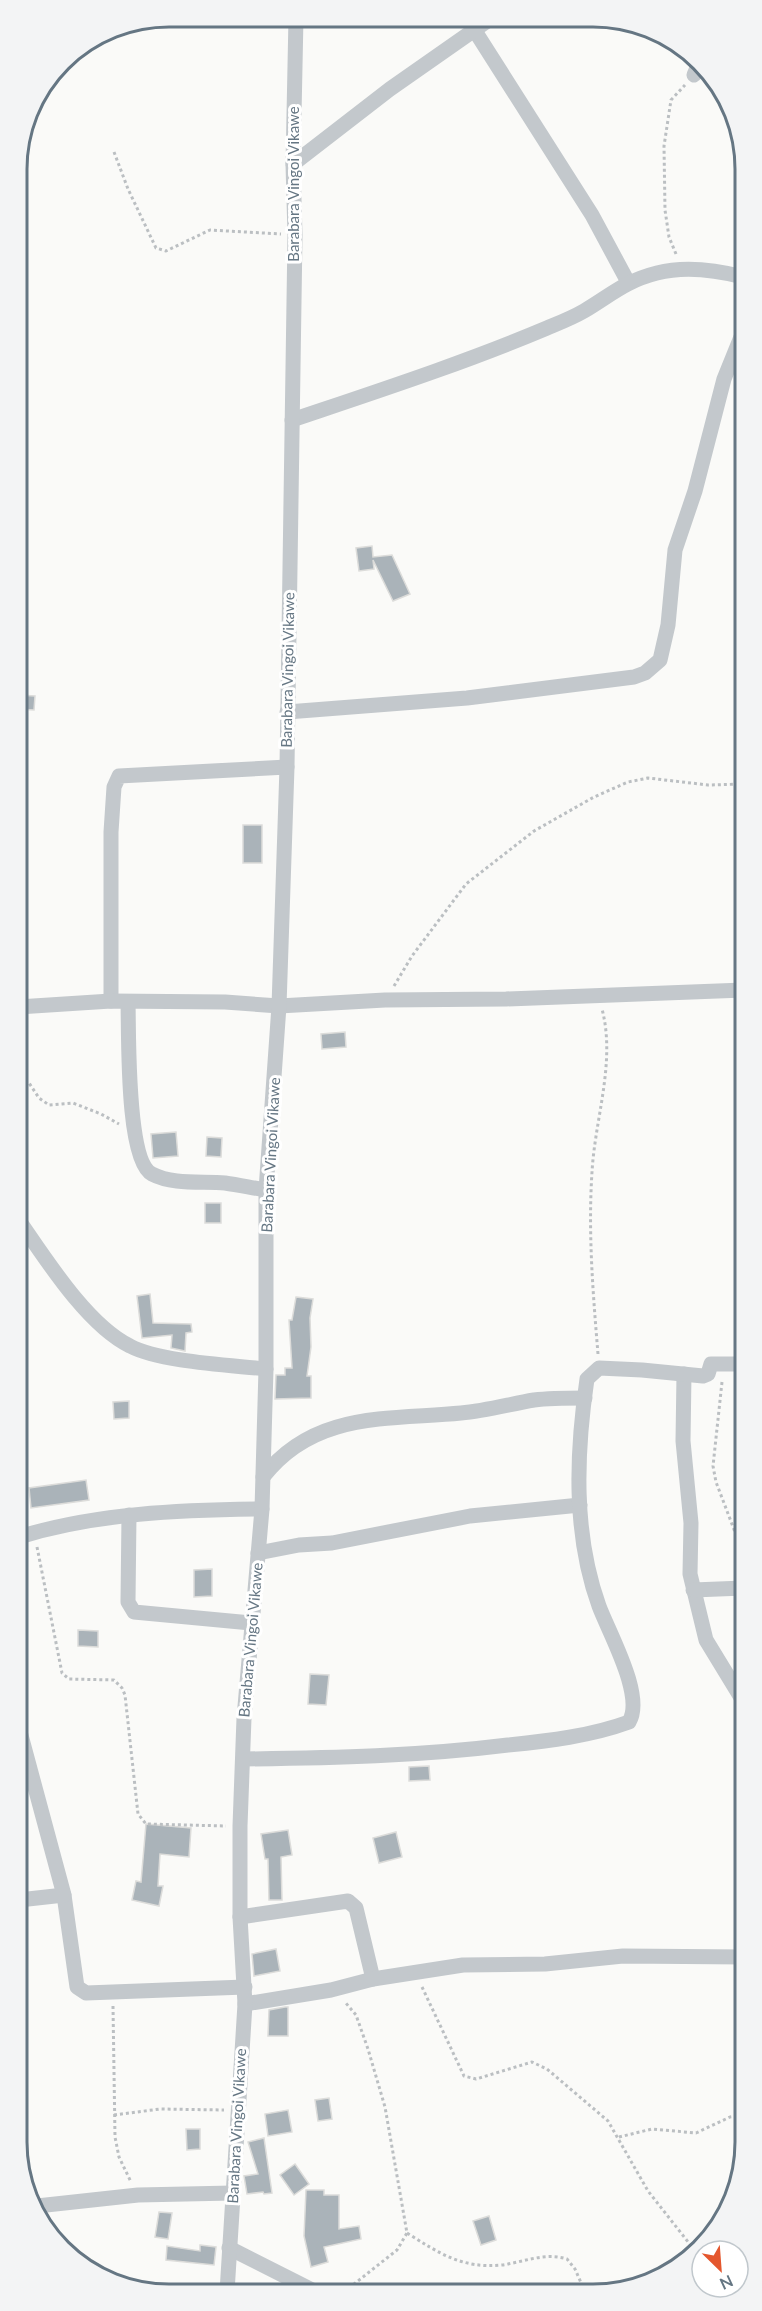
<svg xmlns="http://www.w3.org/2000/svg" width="762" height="2311" font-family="Lato,sans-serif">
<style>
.building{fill:#aab3b9;stroke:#dcdcda;stroke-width:1.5}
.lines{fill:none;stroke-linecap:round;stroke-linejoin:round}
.path{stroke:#bbbfc2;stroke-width:3;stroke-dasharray:3 3;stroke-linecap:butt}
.minor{stroke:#c3c8cc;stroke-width:15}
.labels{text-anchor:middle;stroke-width:6;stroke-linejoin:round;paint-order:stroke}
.street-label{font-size:15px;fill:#657683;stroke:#fff}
.rim{fill:none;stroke:#657683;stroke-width:3}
</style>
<rect width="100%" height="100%" fill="#fafaf8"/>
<!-- building -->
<g class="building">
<polygon points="372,546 373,557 392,555 410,594 393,601 373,560 374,569 359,571 356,548"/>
<polygon points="18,695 35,696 34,710 18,709"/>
<rect x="243" y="825" width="19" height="38"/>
<polygon points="345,1032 346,1047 322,1049 321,1034"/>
<polygon points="176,1132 178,1156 153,1158 151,1134"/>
<polygon points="207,1137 222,1138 221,1157 206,1156"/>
<rect x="205" y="1203" width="16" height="20"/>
<polygon points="150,1294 153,1323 191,1324 192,1332 186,1333 185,1351 171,1348 172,1335 142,1338 137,1296"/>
<polygon points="296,1297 313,1299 310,1318 311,1347 307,1376 311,1376 311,1398 275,1399 276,1375 285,1375 285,1368 292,1368 289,1320 292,1320"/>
<polygon points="129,1401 129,1418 114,1419 113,1402"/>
<polygon points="86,1480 89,1500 31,1508 29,1488"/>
<polygon points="212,1569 212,1596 194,1597 194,1570"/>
<polygon points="78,1630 98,1631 98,1647 78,1646"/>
<polygon points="310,1674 329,1675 326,1705 308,1704"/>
<polygon points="429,1766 430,1780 409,1781 409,1767"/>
<polygon points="146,1824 191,1828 189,1857 160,1854 158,1886 163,1886 159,1906 132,1900 136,1881 141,1882"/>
<polygon points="288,1830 292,1855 281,1857 282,1900 269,1900 268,1859 265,1859 261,1834"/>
<polygon points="396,1832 402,1857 379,1863 373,1838"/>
<polygon points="276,1949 280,1971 254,1976 252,1954"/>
<polygon points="285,2007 288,2007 288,2036 268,2036 269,2010"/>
<polygon points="329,2098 332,2119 318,2121 315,2100"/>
<polygon points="288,2110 292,2132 268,2136 265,2114"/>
<polygon points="186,2129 200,2129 200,2149 187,2150"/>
<polygon points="264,2138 272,2193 264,2194 263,2192 247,2194 244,2176 258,2174 248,2142"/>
<polygon points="295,2164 309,2184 294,2195 280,2175"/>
<polygon points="306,2190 324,2190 324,2195 339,2195 339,2229 359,2226 361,2239 324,2247 328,2262 311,2267 304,2236"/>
<polygon points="159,2212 172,2213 168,2239 155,2237"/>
<polygon points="489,2216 496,2240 481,2245 473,2221"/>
<polygon points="200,2245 216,2247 214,2265 166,2260 167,2246 200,2251"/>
</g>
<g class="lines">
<!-- path -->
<g class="path">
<polyline points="114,152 128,189 156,248 166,251 210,230 281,234"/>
<polyline points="676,254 669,237 665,210 664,146 671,100 685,85"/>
<polyline points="394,986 412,956 466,884 534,831 594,797 628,782 648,778 708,785 743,784"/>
<polyline points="18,1081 29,1083 39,1098 49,1105 73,1103 101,1114 119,1124"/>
<path d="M598,1354c-5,-61 -10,-121 -6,-182 3,-54 24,-110 10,-163"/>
<polyline points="722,1382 713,1466 716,1482 738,1540 742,1574"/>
<polyline points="37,1547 62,1673 69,1679 114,1680 122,1688 125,1695 138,1814 146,1824 226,1826"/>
<polyline points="422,1987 464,2076 476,2079 532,2062 547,2069 608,2121 648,2191 696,2252"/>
<polyline points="113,2006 115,2137 119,2157 131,2182"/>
<polyline points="114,2115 160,2109 224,2110"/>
<polyline points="619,2137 652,2129 696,2133 730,2117 745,2115"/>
<path d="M407,2233c32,20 55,36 95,32 22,-3 43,-13 65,-6l8,10 10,23"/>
<polyline points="344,2292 397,2250 407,2233 385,2107 368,2049 356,2015 345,2002"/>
</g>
<!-- minor -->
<g class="minor">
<polyline points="475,31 592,215 628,282"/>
<polyline points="694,75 700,61"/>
<polyline points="293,164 390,89 490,19"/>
<path d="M292,420c86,-29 172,-57 255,-92 12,-5 25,-10 37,-17 27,-16 41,-30 73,-38 27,-7 59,-3 86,4"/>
<polyline points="287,712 467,698 634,677 645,673 660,660 668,625 675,550 695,491 724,379 743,332"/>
<polyline points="111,1001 111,832 114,787 119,776 287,767"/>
<path d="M128,1003c1,30 -2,158 24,171 21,11 50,7 73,9 14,2 28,5 41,7"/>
<polyline points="18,1007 111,1001 225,1002 279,1006 385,1000 506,999 744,990"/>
<path d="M18,1219c27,39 69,106 112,127 30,16 100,19 136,23"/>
<polyline points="684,1374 683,1441 691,1523 690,1574 706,1640 745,1704"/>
<path d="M263,1477c51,-66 125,-57 198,-64 25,-2 49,-9 73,-13 16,-2 34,-2 51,-2"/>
<polyline points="129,1515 128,1602 134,1612 251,1623"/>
<path d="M19,1537c77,-24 162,-27 243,-28"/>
<polyline points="258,1553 299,1545 332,1543 470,1516 580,1505"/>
<polyline points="693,1590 744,1588"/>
<polyline points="19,1728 64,1895 77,1987 86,1993 245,1987"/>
<path d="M244,1759c88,-1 176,-3 264,-14 40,-4 83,-9 121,-23 16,-26 -20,-89 -30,-116 -26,-72 -23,-152 -12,-227l12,-11 43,2 61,6 5,-2 3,-10h33"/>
<polyline points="19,1900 64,1895"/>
<polyline points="240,1917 348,1901 356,1908 373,1979"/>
<polyline points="245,2004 331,1990 373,1979 463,1965 545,1964 623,1956 745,1957"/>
<polyline points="37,2206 138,2195 233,2193"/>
<polyline points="229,2248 316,2292"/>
<polyline points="227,2292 245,2004 240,1917 240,1826 244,1718 262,1509 266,1369 266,1190 279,1006 287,767 295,235 293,164 296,17"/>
</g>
</g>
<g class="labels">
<!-- street labels -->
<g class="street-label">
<text transform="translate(294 184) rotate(-90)" y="5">Barabara Vingoi Vikawe</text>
<text transform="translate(288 670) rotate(-89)" y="5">Barabara Vingoi Vikawe</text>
<text transform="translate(271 1155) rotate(-87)" y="5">Barabara Vingoi Vikawe</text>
<text transform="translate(251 1640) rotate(-85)" y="5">Barabara Vingoi Vikawe</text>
<text transform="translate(237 2126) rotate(-87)" y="5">Barabara Vingoi Vikawe</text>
</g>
</g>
<!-- crop -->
<path d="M0 0H762V2311H0ZM169 27H593A142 142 0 0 1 735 169V2142A142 142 0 0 1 593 2284H169A142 142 0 0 1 27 2142V169A142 142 0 0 1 169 27Z" fill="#f3f4f5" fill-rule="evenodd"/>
<path class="rim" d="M169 27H593A142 142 0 0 1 735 169V2142A142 142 0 0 1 593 2284H169A142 142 0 0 1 27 2142V169A142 142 0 0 1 169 27Z"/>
<!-- north arrow -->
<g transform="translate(720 2269) rotate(155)"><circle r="28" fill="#ffffff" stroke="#c1c8cd" stroke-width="1.5"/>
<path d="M0-4.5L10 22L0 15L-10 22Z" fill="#e4572e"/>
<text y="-9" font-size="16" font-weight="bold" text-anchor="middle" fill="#657683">N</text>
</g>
</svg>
